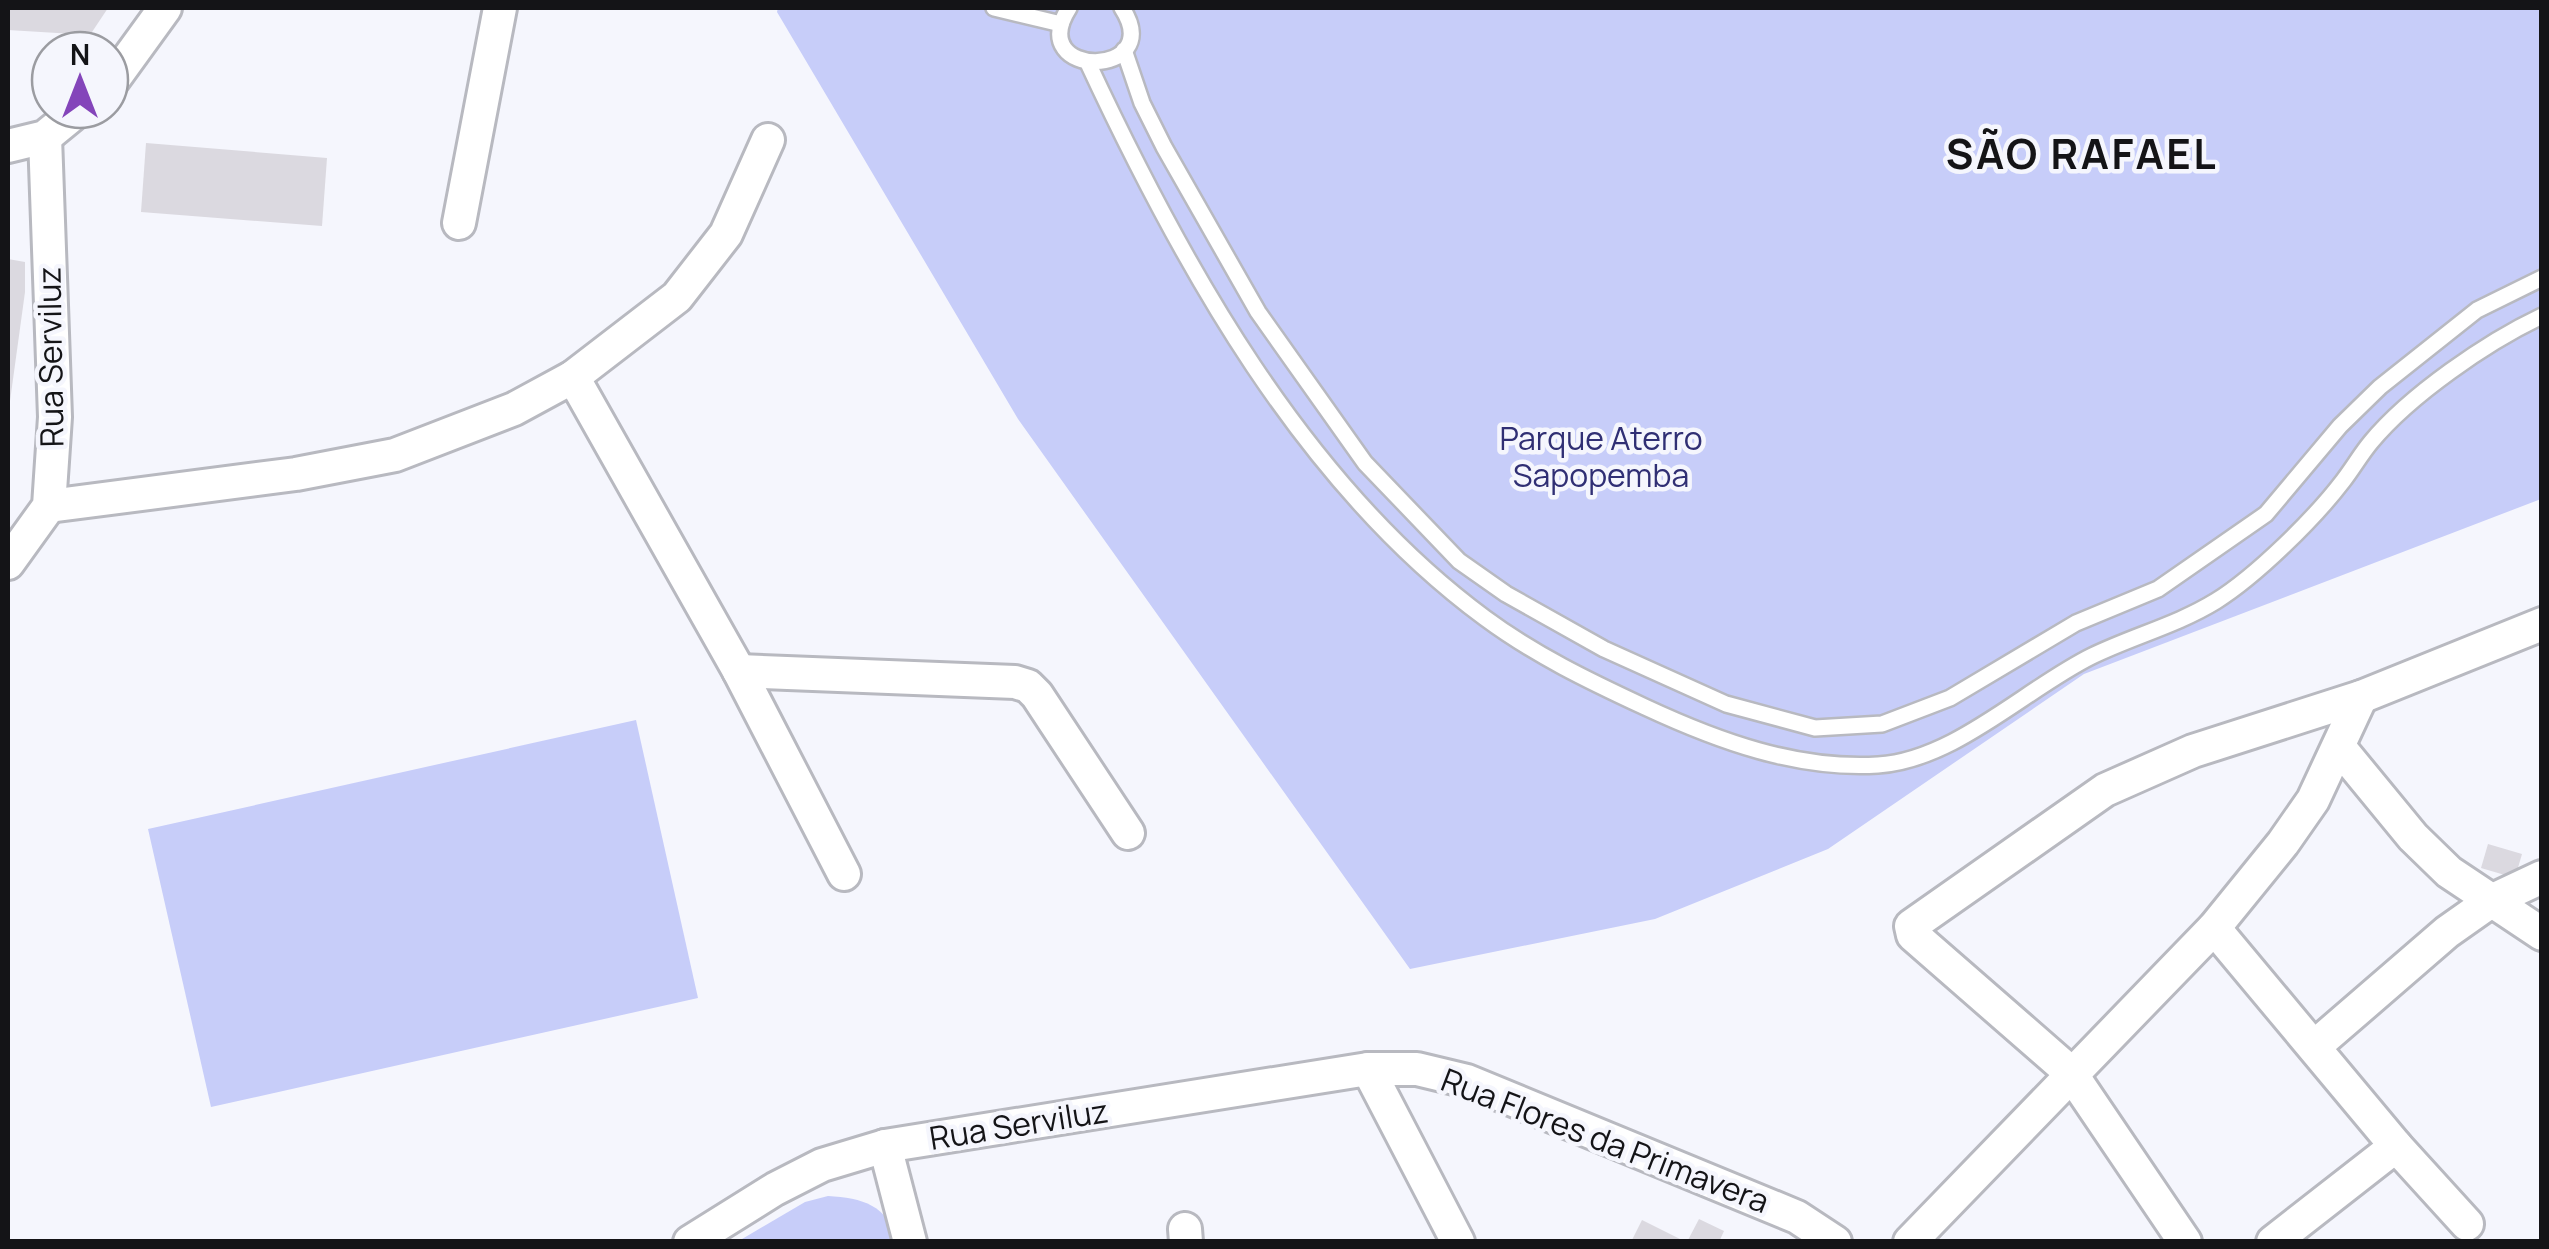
<svg xmlns="http://www.w3.org/2000/svg" width="2549" height="1249" font-family="Manrope,sans-serif">
<style>
.green{fill:#c7cdf9}
.building{fill:#dbd9e0}
.lines{fill:none;stroke-linecap:round;stroke-linejoin:round}
.service-casing{stroke:#b8b9c0;stroke-width:20}
.minor-casing{stroke:#b8b9c0;stroke-width:38}
.service{stroke:#fff;stroke-width:15}
.minor{stroke:#fff;stroke-width:32}
.labels{text-anchor:middle;stroke-width:9;stroke-linejoin:round;paint-order:stroke}
.street-label{font-size:32px;fill:#141417;stroke:#f5f6fd}
.park-label{font-size:32px;fill:#302f74;stroke:#f5f6fd}
.district-label{font-size:42px;font-weight:bold;letter-spacing:2.5px;fill:#141417;stroke:#f5f6fd}
</style>
<rect width="100%" height="100%" fill="#f5f6fd"/>
<!-- green -->
<g class="green">
<polygon points="778,8 2541,8 2541,499 2084,674 1828,849 1655,919 1410,969 1018,419 777,12"/>
<polygon points="636,720 698,998 211,1107 148,829"/>
<path d="M828,1196c34,2 61,9 68,46h-159l68,-40z"/>
</g>
<!-- building -->
<g class="building">
<polygon points="9,8 108,8 90,35 8,30"/>
<polygon points="146,143 327,158 322,226 141,212"/>
<polygon points="8,259 25,262 25,292 10,401"/>
<polygon points="2488,844 2522,854 2515,878 2481,868"/>
<polygon points="1699,1219 1724,1231 1719,1242 1687,1242"/>
<polygon points="1642,1220 1686,1242 1631,1242"/>
</g>
<g class="lines">
<defs>
<g id="service">
<polyline points="994,8 1061,24"/>
<path d="M1069,8c-46,72 99,71 53,0"/>
<polyline points="1124,50 1142,103 1164,147 1258,312 1365,463 1459,561 1506,594 1604,649 1726,704 1815,728 1882,724 1950,698 2076,623 2158,589 2266,514 2340,426 2380,387 2477,310 2542,278"/>
<path d="M1088,63c94,202 215,421 397,555 50,37 104,63 160,89 73,34 152,63 233,58 77,-5 147,-76 214,-109 41,-20 85,-31 124,-55 40,-25 98,-82 127,-120 10,-13 18,-27 28,-39 39,-47 116,-100 171,-126"/>
</g>
<g id="minor">
<polyline points="110,84 165,8"/>
<polyline points="8,146 45,137 78,110"/>
<polyline points="459,223 500,8"/>
<polyline points="573,377 739,671 844,874"/>
<polyline points="49,506 296,474 395,455 514,409 573,377 677,297 726,234 768,140"/>
<polyline points="8,563 49,506 55,417 45,137"/>
<polyline points="739,671 1015,682 1028,686 1037,695 1128,833"/>
<polyline points="2339,747 2413,837 2449,872 2542,934"/>
<polyline points="2214,928 2396,1146 2467,1224"/>
<polyline points="2314,1047 2447,932 2491,901 2542,877"/>
<polyline points="1368,1069 1458,1242"/>
<polyline points="885,1146 910,1242"/>
<polyline points="1185,1229 1186,1242"/>
<polyline points="690,1242 775,1189 822,1165 885,1146 1368,1069 1417,1069 1467,1081 1797,1217 1835,1242"/>
<polyline points="1910,1242 2214,928 2283,843 2313,800 2361,697"/>
<polyline points="2185,1242 2070,1072 1913,935 1911,926 2105,790 2193,751 2361,697 2542,624"/>
<polyline points="2273,1242 2396,1146"/>
</g>
</defs>
<!-- service casing -->
<use href="#service" class="service-casing"/>
<!-- minor casing -->
<use href="#minor" class="minor-casing"/>
<!-- service -->
<use href="#service" class="service"/>
<!-- minor -->
<use href="#minor" class="minor"/>
</g>
<g class="labels">
<!-- street labels -->
<g class="street-label">
<text transform="translate(51 357) rotate(-91)" y="11">Rua Serviluz</text>
<text transform="translate(1019 1125) rotate(-9)" y="11">Rua Serviluz</text>
<text transform="translate(1605 1141) rotate(21)" y="11">Rua Flores da Primavera</text>
</g>
<!-- park labels -->
<g class="park-label">
<text x="1601" y="450">Parque Aterro<tspan x="1601" dy="37">Sapopemba</tspan></text>
</g>
<!-- district labels -->
<g class="district-label">
<text x="2082" y="169">SÃO RAFAEL</text>
</g>
</g>
<!-- border -->
<rect width="2549" height="1249" fill="none" stroke="#141417" stroke-width="20"/>
<!-- north arrow -->
<g transform="translate(80 80)"><circle r="48" fill="#f5f6fd" stroke="#9b9ca1" stroke-width="2.5"/>
<path d="M0-8L18 38L0 25L-18 38Z" fill="#8445ba"/>
<text y="-15" font-size="28" font-weight="bold" text-anchor="middle" fill="#141417">N</text>
</g>
</svg>
